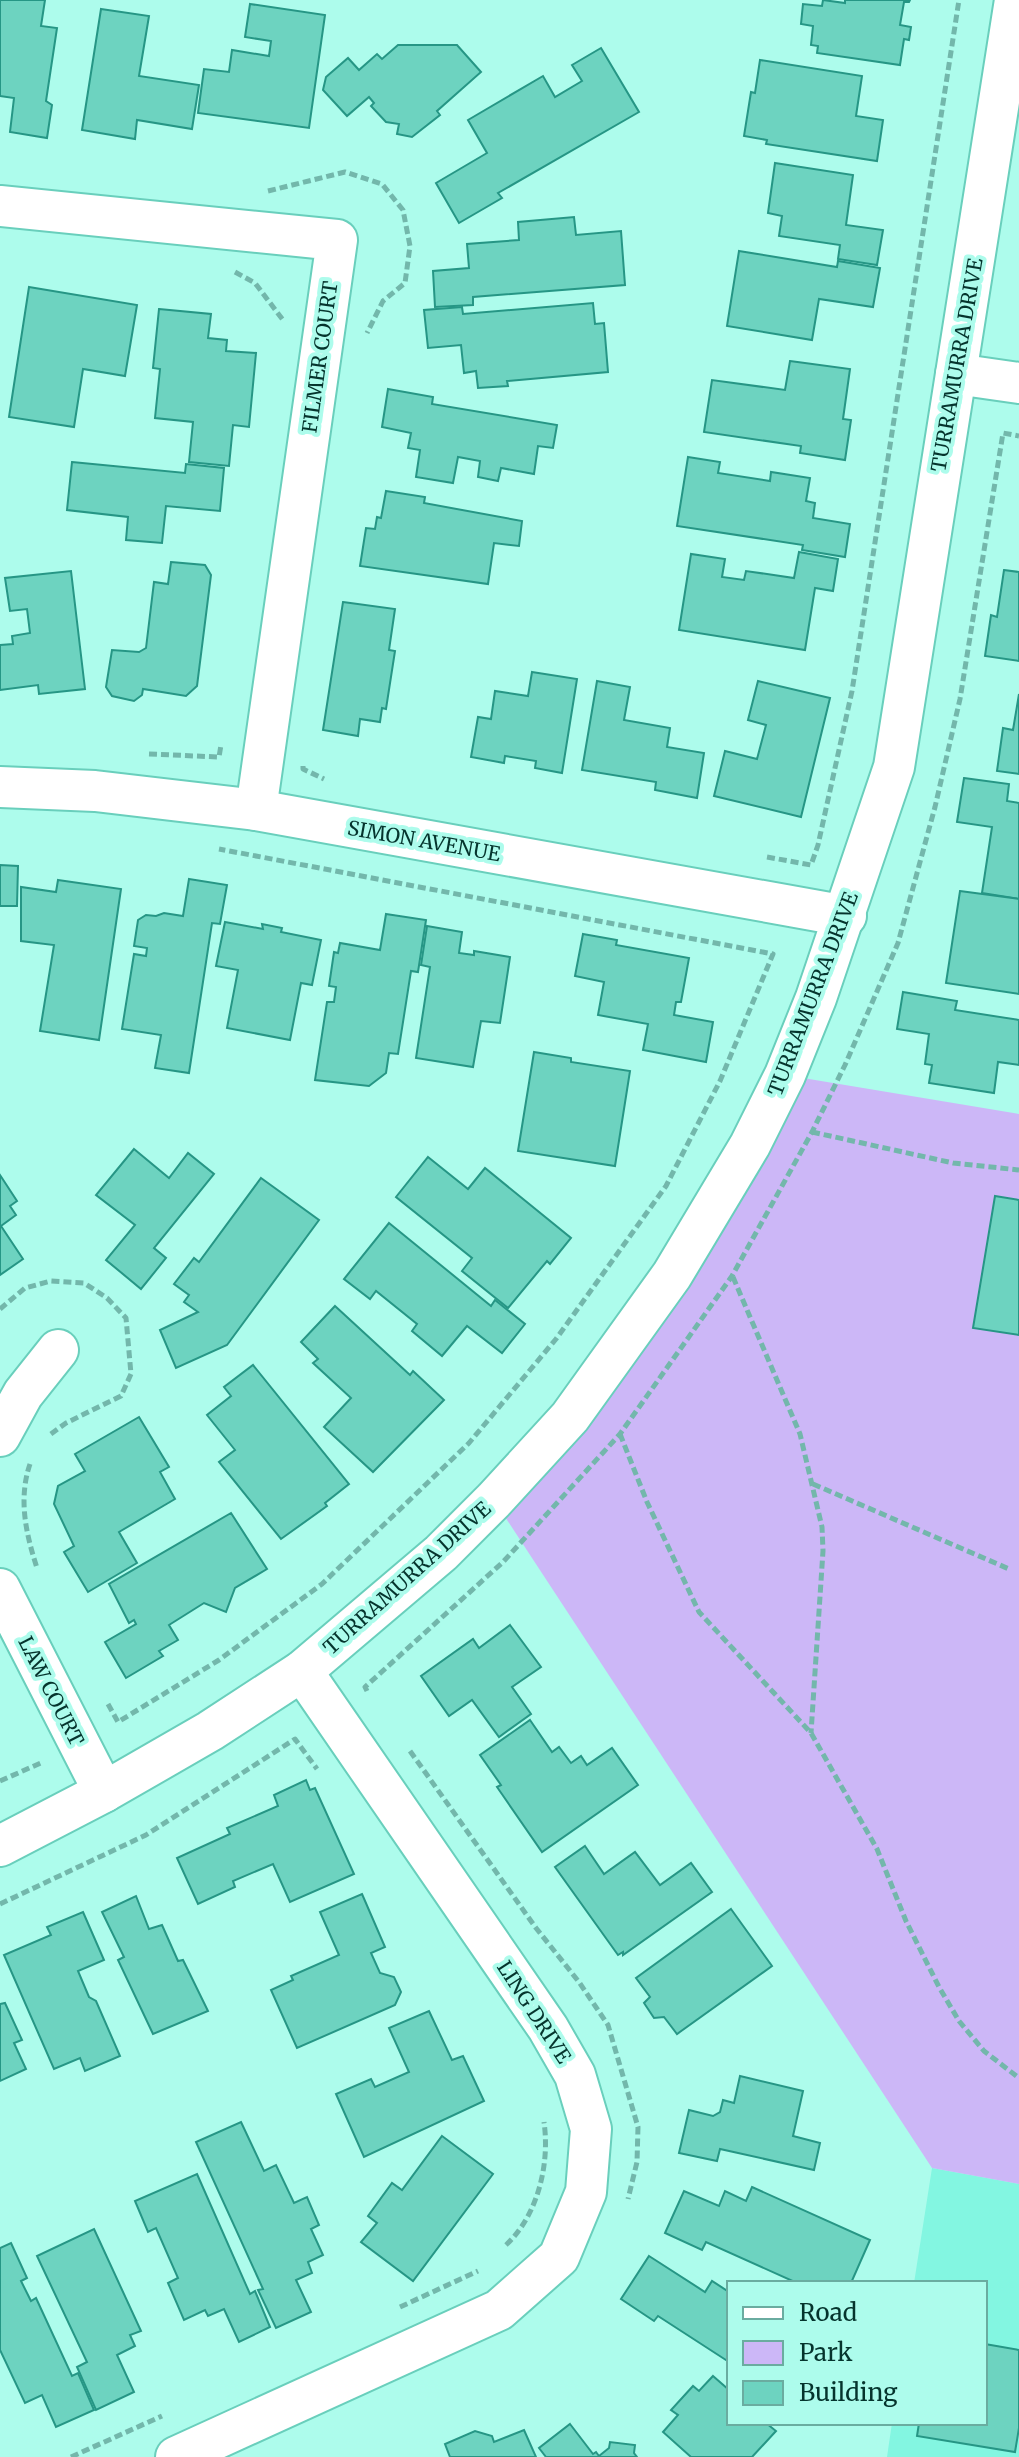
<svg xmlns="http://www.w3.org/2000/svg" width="1019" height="2457" font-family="Merriweather,serif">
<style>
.built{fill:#83f6e1}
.green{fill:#ccb7f7}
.building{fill:#6dd3c0;stroke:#269685;stroke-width:2}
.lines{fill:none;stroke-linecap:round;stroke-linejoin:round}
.minor-casing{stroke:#69cfbc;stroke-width:44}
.path{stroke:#73b7ab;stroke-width:5;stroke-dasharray:8 4;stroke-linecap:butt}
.minor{stroke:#fff;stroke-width:40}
.labels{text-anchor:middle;stroke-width:8;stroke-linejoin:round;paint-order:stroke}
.street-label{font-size:20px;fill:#05342d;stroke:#adfcec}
</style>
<rect width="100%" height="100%" fill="#adfcec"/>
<!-- built -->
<polygon class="built" points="932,2168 1019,2184 1019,2457 887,2457 892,2423 985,2423 985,2283 914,2283"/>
<!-- green -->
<polygon class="green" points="785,1075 1019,1114 1019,2184 932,2168 494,1500"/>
<!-- building -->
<g class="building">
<polygon points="0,0 45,0 41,26 57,28 46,101 52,105 47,138 10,132 14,98 0,96"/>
<polygon points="823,0 845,3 845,0 910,0 909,2 904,2 900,25 911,27 909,40 904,39 900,65 817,53 818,46 811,45 813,26 801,24 803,4 822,6"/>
<polygon points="250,4 325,15 309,128 198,113 204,69 229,72 232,50 269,56 271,41 245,37"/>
<polygon points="101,9 149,16 139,76 199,85 192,129 137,120 135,139 82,130"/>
<polygon points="398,45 457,45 481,72 437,111 440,115 412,137 397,134 399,124 386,122 371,106 374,103 369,97 347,116 323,90 326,77 348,58 359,70 377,54 382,59"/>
<polygon points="601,48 639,112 498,193 502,198 459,223 436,183 487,153 468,120 543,76 555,97 582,81 572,65"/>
<polygon points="760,60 862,76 856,116 883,120 877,161 766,144 767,140 744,136 751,92 755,93"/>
<polygon points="775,163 853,175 846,225 883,230 877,265 838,259 840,245 779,236 782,216 768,213"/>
<polygon points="574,217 576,235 621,231 625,285 473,297 473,305 435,307 433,271 469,268 467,244 519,240 518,222"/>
<polygon points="739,251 837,267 838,261 880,268 873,307 819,299 812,340 727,326"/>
<polygon points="29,287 137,305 125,376 83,369 74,427 9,417"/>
<polygon points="593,303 595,324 604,323 608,372 507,381 508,386 478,388 476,371 464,373 461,345 428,348 424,310 462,307 463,314"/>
<polygon points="159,309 211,314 208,338 227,340 226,351 256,353 249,427 233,425 229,466 189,462 193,422 155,418 160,369 153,368"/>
<polygon points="790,361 850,369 843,419 851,420 845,460 800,453 801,446 704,432 712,380 785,390"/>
<polygon points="388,389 433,397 432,404 557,425 553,448 538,446 534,474 501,468 498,481 478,477 480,461 458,457 453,483 416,477 420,450 408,448 411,433 382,427"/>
<polygon points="688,457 720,462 718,473 770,481 771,472 810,478 806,501 815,503 813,518 850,524 845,557 802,550 803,545 677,526"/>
<polygon points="72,462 185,473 186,464 224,468 220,511 166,506 162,543 126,540 128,517 67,510"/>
<polygon points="386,491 425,497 424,503 522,521 519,546 494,543 488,584 360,566 366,528 375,529 377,517 381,518"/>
<polygon points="799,552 838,559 833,591 815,588 805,650 679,630 691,554 725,559 722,577 744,580 746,571 794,578"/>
<polygon points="171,562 205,565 211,575 197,686 186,696 143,689 142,695 134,701 112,696 106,687 112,650 139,652 146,648 154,582 168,584"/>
<polygon points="1004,570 1019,572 1019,661 985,656 991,615 997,617"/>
<polygon points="71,571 85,689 39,694 38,685 0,690 0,645 13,644 12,636 30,633 27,609 10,611 5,578"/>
<polygon points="343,602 395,609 389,650 395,651 386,709 382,708 380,722 360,719 358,736 323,730"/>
<polygon points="532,672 577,679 562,773 535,768 536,761 505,756 504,763 471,757 478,717 491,719 495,691 528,696"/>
<polygon points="597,681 630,687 624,720 670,728 667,747 704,753 697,798 655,790 656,782 582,770"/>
<polygon points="758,681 830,698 801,817 714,796 725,751 757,759 766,725 748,720"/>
<polygon points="1019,694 1019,774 997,771 1003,728 1013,730"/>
<polygon points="964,778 1009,784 1007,801 1019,803 1019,899 982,893 992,827 957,822"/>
<polygon points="0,865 18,866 17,906 0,906"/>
<polygon points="189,879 227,885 220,924 212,923 189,1073 155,1068 161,1035 122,1029 134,954 146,956 147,948 134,946 138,920 146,915 156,916 164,913 183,916"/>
<polygon points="58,880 121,889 99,1040 40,1031 54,945 21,941 21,887 56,892"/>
<polygon points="960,891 1019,899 1019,994 946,983"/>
<polygon points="386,914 426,920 418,972 411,971 398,1054 389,1053 386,1073 369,1086 315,1080 327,1002 334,1002 336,987 329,986 334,952 338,953 340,943 380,950"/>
<polygon points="225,922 263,929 262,924 282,928 281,932 321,940 312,985 301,983 290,1040 227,1028 238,970 216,966"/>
<polygon points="427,926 462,932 459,953 474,955 474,951 510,957 500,1023 481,1021 473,1067 416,1058 430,967 421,965"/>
<polygon points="583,934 617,940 616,945 689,958 681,1002 676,1002 674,1015 713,1022 706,1062 643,1050 648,1024 598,1015 604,982 575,976"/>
<polygon points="903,992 957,1001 955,1010 1019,1020 1019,1065 998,1062 994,1093 929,1083 932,1065 925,1064 929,1034 897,1029"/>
<polygon points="534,1052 571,1058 571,1062 630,1071 615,1166 518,1151"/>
<polygon points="134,1149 169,1178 188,1153 214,1174 154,1248 166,1258 141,1289 106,1260 135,1225 96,1195"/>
<polygon points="428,1157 468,1189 485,1168 571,1238 550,1264 547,1261 508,1308 462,1271 472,1258 396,1197"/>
<polygon points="0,1175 17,1201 10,1206 16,1215 1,1226 23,1259 0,1275"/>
<polygon points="261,1178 319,1220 227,1345 176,1368 160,1330 198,1312 184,1302 189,1295 174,1284 194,1258 199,1262"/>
<polygon points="995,1196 1019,1200 1019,1335 973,1328"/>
<polygon points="389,1223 491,1306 495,1300 525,1324 502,1353 467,1326 442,1356 412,1331 417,1324 376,1291 370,1299 344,1279"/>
<polygon points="335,1306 410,1375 413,1371 444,1400 373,1472 324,1427 351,1398 313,1363 318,1359 301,1342"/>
<polygon points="253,1365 349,1484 325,1503 327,1506 281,1539 219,1462 235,1450 207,1415 231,1396 224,1387"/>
<polygon points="139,1417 169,1467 160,1472 175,1499 119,1532 137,1563 88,1592 64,1552 74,1546 54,1504 58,1486 85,1471 75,1454"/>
<polygon points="231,1513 267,1569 235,1588 226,1612 204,1603 169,1625 178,1640 159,1651 163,1656 126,1678 105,1642 136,1624 134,1620 129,1623 109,1584"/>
<polygon points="510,1625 541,1667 512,1687 531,1714 499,1737 472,1700 449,1716 421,1676 473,1639 479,1648"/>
<polygon points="530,1720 552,1752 559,1747 571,1763 581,1756 587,1765 612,1748 638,1785 542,1852 497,1787 501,1785 480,1755"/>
<polygon points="306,1780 310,1790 315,1788 354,1874 290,1902 273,1864 233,1881 235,1887 198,1904 177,1858 230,1834 227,1828 278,1806 274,1795"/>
<polygon points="585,1846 604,1874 635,1852 660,1885 691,1863 712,1892 623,1955 623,1952 618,1955 555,1867"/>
<polygon points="362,1894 385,1947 371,1953 380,1973 394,1977 401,1992 395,2005 297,2048 271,1990 293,1980 291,1976 339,1955 320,1912"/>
<polygon points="136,1896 149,1929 162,1925 178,1961 183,1960 208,2011 153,2034 118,1960 124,1957 102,1912"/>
<polygon points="731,1909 772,1966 677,2034 664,2017 654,2018 644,2003 650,1997 636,1978"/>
<polygon points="83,1912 104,1960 78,1971 89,1997 96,2001 120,2056 85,2071 80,2058 54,2069 4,1955 51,1935 47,1927"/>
<polygon points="5,2003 22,2040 14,2043 26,2069 0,2081 0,2004"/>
<polygon points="429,2011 452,2060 463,2056 484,2101 364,2157 336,2094 371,2079 375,2087 409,2072 389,2028"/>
<polygon points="740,2076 803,2091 793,2136 820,2143 814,2170 720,2149 717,2161 679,2153 689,2110 713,2116 720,2112 723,2100 734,2103"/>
<polygon points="241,2122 264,2171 276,2165 294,2203 307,2197 319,2225 311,2229 323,2255 308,2262 312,2273 296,2280 311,2312 276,2328 258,2290 263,2289 196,2142"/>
<polygon points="442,2136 493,2174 413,2281 361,2242 377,2223 368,2216 392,2183 402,2190"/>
<polygon points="197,2174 250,2294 255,2291 270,2327 239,2342 224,2309 208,2316 205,2310 184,2320 168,2283 178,2278 156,2228 148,2232 135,2201"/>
<polygon points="752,2187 870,2240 851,2283 797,2283 706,2242 702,2250 665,2233 684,2191 719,2206 725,2191 746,2201"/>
<polygon points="94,2229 141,2331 130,2335 135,2346 117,2355 134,2392 96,2410 77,2367 87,2362 37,2256"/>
<polygon points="11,2243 27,2278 21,2281 31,2301 36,2298 72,2376 78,2373 94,2410 56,2427 42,2395 25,2403 0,2350 0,2248"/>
<polygon points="649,2256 705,2292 712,2281 726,2290 729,2288 729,2362 658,2316 654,2321 621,2299"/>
<polygon points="985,2344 1019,2350 1019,2428 1015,2452 917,2436 919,2423 985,2423"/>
<polygon points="713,2376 729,2390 729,2423 766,2423 776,2431 752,2457 691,2457 663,2432 678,2415 671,2410 693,2386 699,2391"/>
<polygon points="570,2424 593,2454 596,2452 599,2456 609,2448 610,2442 635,2445 634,2453 637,2457 546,2457 539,2448"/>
<polygon points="524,2430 536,2457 450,2457 445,2444 475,2431 492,2436 494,2442"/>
</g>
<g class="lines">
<defs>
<g id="minor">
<polyline points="0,206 337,240 256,810"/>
<polyline points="956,374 1019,383"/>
<polyline points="0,787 95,791 256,810 846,916"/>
<polyline points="0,1436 23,1394 58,1350"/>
<polyline points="0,1589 104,1792"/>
<polyline points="0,1846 104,1792 210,1731 302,1671 441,1553 494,1500 570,1417 672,1275 750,1145 785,1075 816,998 894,767 1015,0"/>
<polyline points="176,2457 499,2310 559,2257 586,2192 591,2129 575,2075 548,2028 302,1671"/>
</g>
</defs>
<!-- minor casing -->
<use href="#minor" class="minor-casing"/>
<!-- path -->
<g class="path">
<polyline points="268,191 345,172 382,184 403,210 410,246 405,283 383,301 367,333"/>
<polyline points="235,272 255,283 283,320"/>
<polyline points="149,754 219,757 221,745"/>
<polyline points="303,766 303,769 324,779"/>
<polyline points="767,857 811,865 818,845 852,691 959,0"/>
<polyline points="812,1132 953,1163 1019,1170"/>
<polyline points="733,1277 800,1434 822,1527 823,1551 811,1733"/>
<polyline points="0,1309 25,1288 51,1281 84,1283 107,1298 126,1318 131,1374 121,1396 66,1423 48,1436"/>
<polyline points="620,1434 647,1502 699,1612 811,1733 877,1849 906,1921 939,1987 959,2021 984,2051 1019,2078"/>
<path d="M30,1464c-12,35 -4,70 7,104"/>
<polyline points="813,1484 1009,1569"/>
<polyline points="367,1691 365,1687 503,1562 620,1434 732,1276 812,1132 845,1065 898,943 935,807 960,699 1003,433 1019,436"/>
<polyline points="108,1704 118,1722 219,1660 322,1584 469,1443 556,1339 666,1186 720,1081 773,954 219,849"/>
<polyline points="410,1751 536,1928 579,1982 608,2025 638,2127 637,2162 628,2199"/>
<polyline points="0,1781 43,1762"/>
<polyline points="0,1904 146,1835 295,1739 317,1769"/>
<path d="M506,2245c32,-30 44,-81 38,-123"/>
<polyline points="400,2307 478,2271"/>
<polyline points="71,2457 162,2416"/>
</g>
<!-- minor -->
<use href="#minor" class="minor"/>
</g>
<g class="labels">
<!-- street labels -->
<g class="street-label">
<text transform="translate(320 357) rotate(-82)" y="7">FILMER COURT</text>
<text transform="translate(957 365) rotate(-80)" y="7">TURRAMURRA DRIVE</text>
<text transform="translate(424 841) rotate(10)" y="7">SIMON AVENUE</text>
<text transform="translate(813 994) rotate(-69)" y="7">TURRAMURRA DRIVE</text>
<text transform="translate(407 1578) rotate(-42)" y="7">TURRAMURRA DRIVE</text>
<text transform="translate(51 1691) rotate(63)" y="7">LAW COURT</text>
<text transform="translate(534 2012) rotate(57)" y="7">LING DRIVE</text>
</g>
</g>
<!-- legend -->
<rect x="727" y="2281" width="260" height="144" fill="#adfcec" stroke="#6aaca0" stroke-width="2"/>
<rect x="743" y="2307" width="40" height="12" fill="#ffffff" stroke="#6aaca0" stroke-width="2"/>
<text x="799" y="2321" font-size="24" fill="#05342d">Road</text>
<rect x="743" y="2341" width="40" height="24" fill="#ccb7f7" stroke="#6aaca0" stroke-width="2"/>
<text x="799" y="2361" font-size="24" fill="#05342d">Park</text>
<rect x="743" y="2381" width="40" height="24" fill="#6dd3c0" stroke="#6aaca0" stroke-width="2"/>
<text x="799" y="2401" font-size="24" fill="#05342d">Building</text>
</svg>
